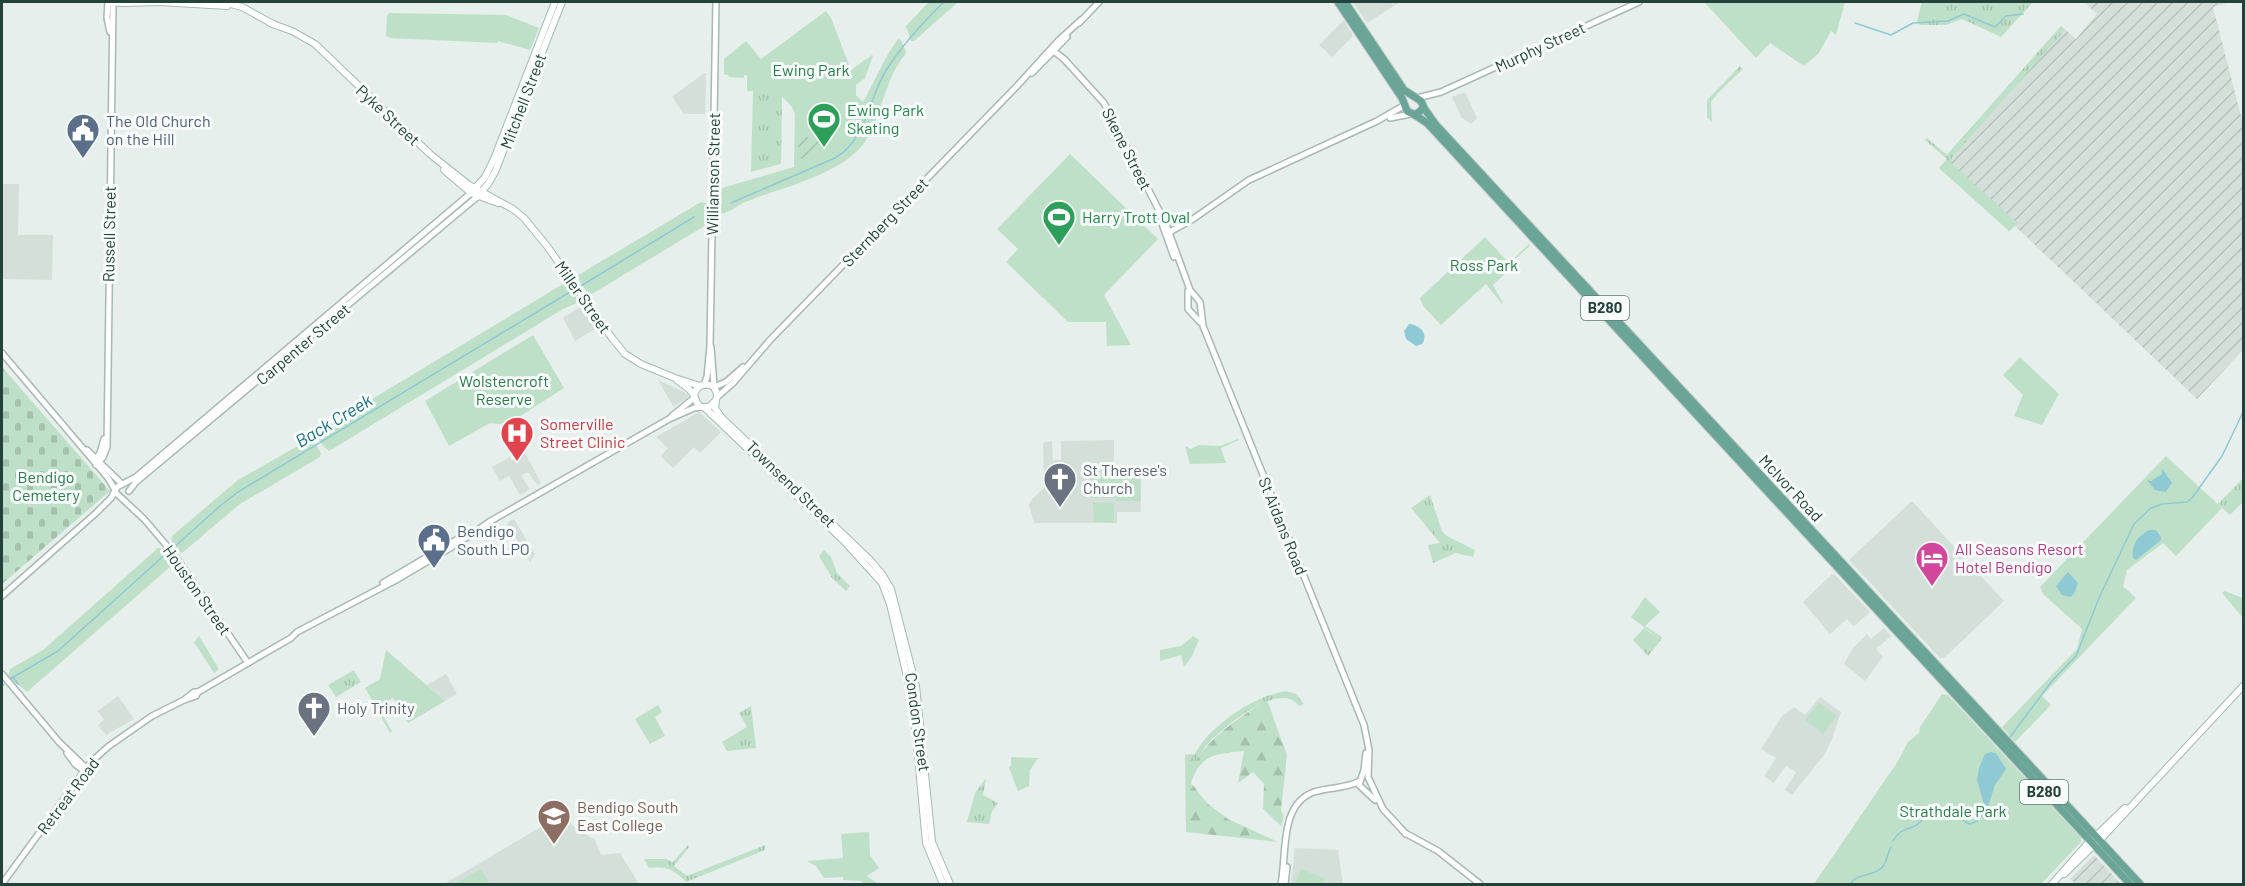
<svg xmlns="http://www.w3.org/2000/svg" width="2245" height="886" font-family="Barlow,sans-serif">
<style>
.built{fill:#d4dfda}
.industrial{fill:url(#industrial-furrows)}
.grass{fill:url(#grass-tufts)}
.forest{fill:url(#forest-firs)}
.cemetery{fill:url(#cemetery-stones)}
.park{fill:#bfe0c8}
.garden{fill:url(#garden-furrows)}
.water{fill:#8ec9d4}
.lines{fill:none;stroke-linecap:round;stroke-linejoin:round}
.stream{stroke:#8ec9d4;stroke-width:1.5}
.tertiary-casing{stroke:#a8b8b2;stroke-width:8}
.secondary-casing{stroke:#a4bbb3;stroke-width:8}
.primary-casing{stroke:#c2cac8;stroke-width:9}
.tertiary{stroke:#fff;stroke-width:5}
.secondary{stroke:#fff;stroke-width:6}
.primary{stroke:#6aa596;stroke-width:7}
.labels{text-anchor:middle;stroke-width:6;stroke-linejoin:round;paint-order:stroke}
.shield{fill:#f7fbf9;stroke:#637a73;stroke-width:1.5}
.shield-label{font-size:15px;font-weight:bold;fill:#24423a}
.street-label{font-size:16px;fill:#24423a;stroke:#f7fbf9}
.park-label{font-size:16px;fill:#2d7a4b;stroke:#f7fbf9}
.leisure-label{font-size:16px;fill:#27864d;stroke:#f7fbf9;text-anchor:start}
.service-label{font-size:16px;fill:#4e5e75;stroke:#f7fbf9;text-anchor:start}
.health-label{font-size:16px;fill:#be3a42;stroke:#f7fbf9;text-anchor:start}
.worship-label{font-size:16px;fill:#5b616d;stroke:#f7fbf9;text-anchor:start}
.hotel-label{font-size:16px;fill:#b23c85;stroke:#f7fbf9;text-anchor:start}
.education-label{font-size:16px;fill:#785e54;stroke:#f7fbf9;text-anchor:start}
.water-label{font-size:18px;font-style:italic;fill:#1c6f80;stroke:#f7fbf9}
</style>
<defs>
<pattern id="industrial-furrows" width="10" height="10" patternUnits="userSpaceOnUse" patternTransform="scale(1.5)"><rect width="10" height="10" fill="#d4dfda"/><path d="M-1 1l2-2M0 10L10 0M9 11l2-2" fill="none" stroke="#b6c1bc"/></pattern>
<pattern id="grass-tufts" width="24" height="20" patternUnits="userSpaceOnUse" patternTransform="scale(1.5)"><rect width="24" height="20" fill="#bfe0c8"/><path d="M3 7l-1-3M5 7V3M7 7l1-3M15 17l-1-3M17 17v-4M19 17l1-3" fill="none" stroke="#a4c1ad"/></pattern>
<pattern id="forest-firs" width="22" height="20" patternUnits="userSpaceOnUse" patternTransform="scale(1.5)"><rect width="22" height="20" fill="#bfe0c8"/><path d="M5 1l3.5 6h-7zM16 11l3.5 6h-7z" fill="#a4c1ad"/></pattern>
<pattern id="cemetery-stones" width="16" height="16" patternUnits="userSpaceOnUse" patternTransform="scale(1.5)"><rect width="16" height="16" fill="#bfe0c8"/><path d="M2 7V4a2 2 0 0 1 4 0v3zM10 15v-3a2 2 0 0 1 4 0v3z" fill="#a4c1ad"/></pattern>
<pattern id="garden-furrows" width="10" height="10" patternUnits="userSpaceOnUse" patternTransform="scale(1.5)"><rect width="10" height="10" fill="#bfe0c8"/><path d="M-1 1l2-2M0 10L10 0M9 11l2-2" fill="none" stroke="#a4c1ad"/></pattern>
</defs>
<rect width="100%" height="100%" fill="#e6efeb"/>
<!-- built -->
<g class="built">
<polygon points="1353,2 1400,2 1367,23"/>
<polygon points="1344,20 1353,36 1332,57 1319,45"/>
<polygon points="704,73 706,73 705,114 684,114 672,97"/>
<polygon points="1465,92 1477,118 1471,124 1461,117 1452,97"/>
<polygon points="2,184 19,184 18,235 53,235 52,280 2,279"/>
<polygon points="580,307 595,329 575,341 563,318"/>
<polygon points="658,380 688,394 687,399 673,406"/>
<polygon points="699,412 721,432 700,453 694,447 673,468 661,456 668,448 656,437"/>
<polygon points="1114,440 1114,467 1141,467 1141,512 1117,512 1117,523 1034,523 1029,505 1032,499 1044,488 1043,443 1052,441 1053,460 1061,460 1061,441"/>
<polygon points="525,453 541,483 537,485 529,473 525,473 521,476 530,489 520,495 509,476 500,481 492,467 510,457 512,461"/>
<polygon points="1912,501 2004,601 1944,658 1940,658 1849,560"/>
<polygon points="514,519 535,554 530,562 507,523"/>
<polygon points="1832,574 1835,575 1870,612 1854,626 1847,619 1830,634 1803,602"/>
<polygon points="1884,628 1891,636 1876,649 1883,657 1865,681 1844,664 1853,648 1867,634 1871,639"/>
<polygon points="446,674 457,694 445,701 427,685"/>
<polygon points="118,696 134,719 106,735 98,726 104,719 97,711"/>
<polygon points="1820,697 1841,712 1831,742 1824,755 1792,795 1785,790 1796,772 1786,766 1774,783 1764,776 1776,758 1761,749 1782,716 1794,707 1805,715"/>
<polygon points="563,814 574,827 595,840 601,855 620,853 639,884 444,884"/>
<polygon points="1295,848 1338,850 1343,884 1291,884"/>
</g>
<!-- industrial -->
<g class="industrial">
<polygon points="2084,2 2231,2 2213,7 2241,116 2243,117 2243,350 2197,399 2015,226 2009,231 1939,168 1947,159 1925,140 1927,138 1947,155 2061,26 2076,39 2097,14"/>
<polygon points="2093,856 2095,856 2121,884 2076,884 2070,879"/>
</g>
<!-- grass -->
<g class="grass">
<polygon points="1922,2 2033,2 2001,37 1962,19 1946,25 1920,25 1917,21"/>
<polygon points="2061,26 2065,30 1951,159 1951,163 2018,223 2009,231 1939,168 1947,159 1925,140 1927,138 1947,155"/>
<polygon points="1740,66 1743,69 1718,93 1711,102 1712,122 1707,117 1707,100"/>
<polygon points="753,91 777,91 782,94 781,164 751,172"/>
<polygon points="2243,478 2243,502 2230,515 2218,504"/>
<polygon points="1430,495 1442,531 1447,536 1475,550 1473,557 1456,553 1433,563 1428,545 1440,543 1411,508"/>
<polygon points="824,550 831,557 837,573 850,586 846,591 832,578 819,556"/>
<polygon points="1644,628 1661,640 1648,656 1633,640"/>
<polygon points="354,670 361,682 336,697 328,685"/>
<path d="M1285,691l11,3 8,10 -5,2c-19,-26 -72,19 -89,35 -5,5 -9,13 -14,19h-7c7,-6 10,-15 17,-22 19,-21 51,-42 79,-47z"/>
<polygon points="751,706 756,748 727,751 722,742 747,727 739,713"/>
<polygon points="986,778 983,795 998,803 992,812 989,824 967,822 975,793"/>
<path d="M688,845l1,2 -15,19 13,10 78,-31v5l-79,32c-10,-12 -22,-17 -37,-14l-5,-9h22l7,3z"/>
</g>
<!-- forest -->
<path class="forest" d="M1267,700l20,55 -6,56 3,5 -3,10 -18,-17 1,-25 -11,-12 -15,11 6,-32c-29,3 -43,3 -53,32l16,20 21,16 50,23 -92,-10 -1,-77 8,-1 1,2 -5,4h7c20,-28 43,-42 71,-60z"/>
<!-- cemetery -->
<polygon class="cemetery" points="2,367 110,491 2,584"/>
<!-- park -->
<g class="park">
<polygon points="929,2 958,2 914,41 911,41 906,26"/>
<polygon points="1704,2 1845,2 1836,35 1831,31 1819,53 1804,66 1770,43 1756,58"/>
<path d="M826,11l5,7 20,52 21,-15 1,1 -8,22 -9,7v10l7,7 25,-48 10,-15 3,1 5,12 -1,3c-20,23 -24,63 -40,87 -22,32 -82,45 -117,59 -10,3 -19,13 -29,13v-8l3,-18 72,-21 1,-53 -3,-7 -15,-16h-30v-16h-3v3l-15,-1 -1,-2 -4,-1v-15l22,-18 15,18z"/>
<polygon points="389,13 506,15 539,28 530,50 498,41 497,43 390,38 386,36 387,16"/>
<polygon points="1070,154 1158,239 1104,295 1131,345 1107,346 1106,322 1068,322 1006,262 1018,249 997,229"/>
<path d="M701,202l5,1 1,2 -1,20 -114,69 -4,-1c-4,-5 -9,-11 -10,-18l2,-1z"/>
<polygon points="1485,237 1509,263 1529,244 1530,246 1514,260 1516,263 1493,285 1503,303 1502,304 1486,284 1441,325 1423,306 1420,298"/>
<path d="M563,284c7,1 14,12 14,19l-14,6 -234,142 -6,-5 -6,-11 2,-4z"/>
<polygon points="533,335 564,388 519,417 500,424 490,423 449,446 425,401"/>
<polygon points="2020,357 2059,394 2042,425 2014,416 2023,395 2003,375"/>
<path d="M310,439l4,2 7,12 -1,4 -80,47 -58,49c-5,-4 -12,-8 -10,-17l66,-56z"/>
<polygon points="1238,439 1239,440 1221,448 1226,463 1190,464 1185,446 1191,449 1199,445 1220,446"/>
<polygon points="2166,456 2222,508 2176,556 2163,543 2127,570 2123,586 2136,598 2042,696 2051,705 2015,742 2002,727 2077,649 2082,629 2043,594 2040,587"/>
<polygon points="1140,476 1141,501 1116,501 1116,498 1093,498 1090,496 1090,478"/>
<polygon points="1093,503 1114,503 1114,523 1094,522"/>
<path d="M158,548h4l11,14 -2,4 -144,126c-6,-7 -13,-8 -19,-15l2,-8 33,-19z"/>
<polygon points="2225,591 2243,598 2243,618 2222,593"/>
<polygon points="1645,597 1660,612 1645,626 1662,637 1661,640 1631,617"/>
<polygon points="199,636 219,669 214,673 194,642"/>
<polygon points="1193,636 1199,640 1191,658 1184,667 1181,655 1160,661 1160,650 1181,646"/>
<polygon points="386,650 445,701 408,723 393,698 378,707 392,731 390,733 365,688 380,679"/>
<polygon points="1942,694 1948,695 2081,838 2081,842 2041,884 1814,884 1898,761 1908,742 1919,733 1920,727"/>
<polygon points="1819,702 1837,716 1823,734 1805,720"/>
<polygon points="658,705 662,712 655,717 665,736 650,744 635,719"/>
<polygon points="1011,757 1038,758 1030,770 1029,786 1018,791 1009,768 1011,765"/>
<polygon points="869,832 870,855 879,868 867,876 878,884 865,884 861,881 843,880 843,877 824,878 816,866 807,861 843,858 841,834"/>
<polygon points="481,869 490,884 454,884"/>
<polygon points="1301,869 1325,879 1323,884 1295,883"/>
</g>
<!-- garden -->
<polygon class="garden" points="808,137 818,139 819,154 799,159 798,139"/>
<!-- water -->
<g class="water">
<path d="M1409,324c11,1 20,10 13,20l-6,2 -10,-7 -2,-8z"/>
<polygon points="2162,468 2172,483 2166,492 2155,490 2147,480 2151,481 2162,474"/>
<path d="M2149,530h7l5,7v3l-25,20 -3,-2c-2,-12 4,-22 16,-28z"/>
<polygon points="2068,572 2078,583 2074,594 2070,597 2062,595 2056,586"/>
<polygon points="1991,752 1996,753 2006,769 1995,785 1984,819 1978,814 1984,804 1977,780 1979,768 1985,754"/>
</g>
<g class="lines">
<!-- stream -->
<g class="stream">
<polyline points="1855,23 1891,35 1913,23 1948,21 1964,14 1995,27 2006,16 2023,14"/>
<path d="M731,203l104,-45c31,-18 33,-57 50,-86 17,-27 36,-48 59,-70"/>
<polyline points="579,287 694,217"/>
<polyline points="172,549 220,506 238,492 575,289"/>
<polyline points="13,677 18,684"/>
<polyline points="10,679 58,651 168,552"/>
<polyline points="2,686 4,684"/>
<polyline points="2010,737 2052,681 2076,656 2099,598 2134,524 2151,508 2162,504 2187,502 2192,498 2222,456 2244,410"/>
<path d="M1893,841c6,-11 12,-11 22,-15 8,-4 10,-13 17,-16 15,-8 26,10 38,14l7,-3 2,-5"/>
<path d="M1850,884c8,-12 26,-7 34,-19 3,-5 4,-13 7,-18"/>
</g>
<defs>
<g id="tertiary">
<polyline points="108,2 107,18 110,32"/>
<polyline points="1079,23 1099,2"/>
<polyline points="1051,49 1064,59 1104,103 1166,224 1190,290 1200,302 1203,326 1364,725 1369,750 1368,777 1383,809 1406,834"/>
<polyline points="1032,73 1067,37"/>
<polyline points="1417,98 1441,92 1639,2"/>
<polyline points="1390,118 1411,114"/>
<polyline points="1161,221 1174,257"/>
<polyline points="1166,234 1193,219 1249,180 1377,121 1405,105"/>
<polyline points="1188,291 1188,309 1200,322"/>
<polyline points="711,347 714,386"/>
<polyline points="2,353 108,478 115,490"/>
<polyline points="704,385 707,377 710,346 716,2"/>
<polyline points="714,387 726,382 743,367"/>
<polyline points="717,397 733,383 771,339 1017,86 1059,40 1081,20"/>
<polyline points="672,416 694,398"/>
<polyline points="87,450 122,484"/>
<polyline points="95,460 100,453 104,439"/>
<polyline points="96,465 103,457 107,447 113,3"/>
<polyline points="129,491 136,482 477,197"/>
<polyline points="115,492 144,519 173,553 248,663"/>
<polyline points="383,583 468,533"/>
<polyline points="2,596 96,513 111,498 117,487 136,477 471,193"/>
<polyline points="2,674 59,742 86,768"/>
<polyline points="184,700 194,692 198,692 291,638 297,632 396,580 460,542 489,522 669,419 694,408 701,407"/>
<polyline points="67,753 75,764 84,771"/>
<polyline points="1366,753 1364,770 1359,785 1375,800"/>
<polyline points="1405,833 1438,851 1480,884"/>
<polyline points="2,884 91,762 109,746 152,716 184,700 196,696 198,692"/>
<path d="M1281,884c6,-29 -2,-80 33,-92 15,-5 31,-3 46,-11"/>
<polyline points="1285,884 1287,867"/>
</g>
<g id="secondary">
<polyline points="110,2 122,3 162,2"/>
<polyline points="160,2 227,6"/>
<polyline points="223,2 242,7 273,24"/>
<polyline points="270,23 292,31 315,44 430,154 469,185 513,209 524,218 547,246 612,338 625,354 641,364 675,378 700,386"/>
<polyline points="444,170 471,193 498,203"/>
<polyline points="471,193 485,177 494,159 555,2"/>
<polyline points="477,197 488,184 495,172 562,2"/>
<polyline points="677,380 689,389 694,395"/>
<path d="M716,400l-7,7h-8l-4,-4 -3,-8c3,-10 11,-13 20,-8l3,7 -2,14 6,9 149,143 12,14 9,15 25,97 16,156 18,42"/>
<polyline points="704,407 844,541 882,583 890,604 913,702 926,843 943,884"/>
<polyline points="2095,837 2125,808"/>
<polyline points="2099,841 2244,685"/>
<polyline points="2064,874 2094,845"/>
<polyline points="2052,884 2090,841"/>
</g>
<g id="primary">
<polyline points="1338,2 1402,98 1407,111 1415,115 1424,108 1421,101 1404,90 1345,2"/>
<polyline points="1424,108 1436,125 2140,884"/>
<polyline points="1415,115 1427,123 2130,884"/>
</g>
</defs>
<!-- tertiary casing -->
<use href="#tertiary" class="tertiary-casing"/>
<!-- secondary casing -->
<use href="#secondary" class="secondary-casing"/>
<!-- primary casing -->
<use href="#primary" class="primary-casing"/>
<!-- tertiary -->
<use href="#tertiary" class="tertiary"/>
<!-- secondary -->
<use href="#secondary" class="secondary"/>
<!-- primary -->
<use href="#primary" class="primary"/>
</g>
<!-- icons -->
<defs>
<symbol id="stadium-pin" viewBox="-11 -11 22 30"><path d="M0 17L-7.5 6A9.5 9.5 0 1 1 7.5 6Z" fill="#2e9e5b" stroke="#f7fbf9"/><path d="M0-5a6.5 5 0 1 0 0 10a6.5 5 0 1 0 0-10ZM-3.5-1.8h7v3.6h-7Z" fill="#fff"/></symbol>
<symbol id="civic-pin" viewBox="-11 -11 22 30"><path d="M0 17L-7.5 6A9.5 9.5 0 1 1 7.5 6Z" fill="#5c6f8a" stroke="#f7fbf9"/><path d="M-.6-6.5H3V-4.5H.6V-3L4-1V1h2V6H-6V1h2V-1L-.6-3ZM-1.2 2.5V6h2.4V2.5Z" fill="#fff"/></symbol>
<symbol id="hospital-pin" viewBox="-11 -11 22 30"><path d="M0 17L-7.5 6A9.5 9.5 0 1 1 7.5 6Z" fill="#e0444e" stroke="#f7fbf9"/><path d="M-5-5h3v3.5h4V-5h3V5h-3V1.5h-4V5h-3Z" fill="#fff"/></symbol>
<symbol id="church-pin" viewBox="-11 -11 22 30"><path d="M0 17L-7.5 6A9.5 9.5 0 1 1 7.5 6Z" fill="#6b7280" stroke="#f7fbf9"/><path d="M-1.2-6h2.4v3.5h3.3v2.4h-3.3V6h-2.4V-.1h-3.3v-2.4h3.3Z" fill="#fff"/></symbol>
<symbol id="hotel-pin" viewBox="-11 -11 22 30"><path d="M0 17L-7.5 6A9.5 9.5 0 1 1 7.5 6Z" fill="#d1479c" stroke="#f7fbf9"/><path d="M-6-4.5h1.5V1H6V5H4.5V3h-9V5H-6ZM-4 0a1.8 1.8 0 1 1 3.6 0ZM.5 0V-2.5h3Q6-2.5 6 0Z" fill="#fff"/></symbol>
<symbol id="school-pin" viewBox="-11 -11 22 30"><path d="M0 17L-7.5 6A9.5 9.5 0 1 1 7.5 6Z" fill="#8d6e63" stroke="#f7fbf9"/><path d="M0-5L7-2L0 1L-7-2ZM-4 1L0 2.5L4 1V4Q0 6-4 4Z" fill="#fff"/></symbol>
</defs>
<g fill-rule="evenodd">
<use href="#stadium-pin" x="805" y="100" width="38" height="52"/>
<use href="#civic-pin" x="64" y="111" width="38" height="52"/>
<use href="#stadium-pin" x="1040" y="198" width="38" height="52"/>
<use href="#hospital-pin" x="498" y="414" width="38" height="52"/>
<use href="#church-pin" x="1041" y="460" width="38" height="52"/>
<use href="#civic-pin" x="415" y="521" width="38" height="52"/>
<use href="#hotel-pin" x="1913" y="539" width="38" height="52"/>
<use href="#church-pin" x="295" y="689" width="38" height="52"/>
<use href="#school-pin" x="535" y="797" width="38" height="52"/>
</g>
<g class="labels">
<!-- shield labels -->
<g class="shield">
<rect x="1581" y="296" width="48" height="24" rx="4.5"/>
<rect x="2020" y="780" width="48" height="24" rx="4.5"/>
</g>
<g class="shield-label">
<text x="1605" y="313">B280</text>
<text x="2044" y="797">B280</text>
</g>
<!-- street labels -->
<g class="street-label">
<text transform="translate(1540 47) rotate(-25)" y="6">Murphy Street</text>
<text transform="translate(523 101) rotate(-69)" y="6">Mitchell Street</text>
<text transform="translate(388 115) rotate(43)" y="6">Pyke Street</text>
<text transform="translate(1127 149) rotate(63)" y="6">Skene Street</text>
<text transform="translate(713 174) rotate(-89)" y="6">Williamson Street</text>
<text transform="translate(885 222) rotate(-46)" y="6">Sternberg Street</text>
<text transform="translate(109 234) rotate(-89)" y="6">Russell Street</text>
<text transform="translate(583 297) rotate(55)" y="6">Miller Street</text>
<text transform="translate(303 344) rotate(-40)" y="6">Carpenter Street</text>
<text transform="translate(791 484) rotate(44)" y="6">Townsend Street</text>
<text transform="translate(1791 488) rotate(47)" y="6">McIvor Road</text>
<text transform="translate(1283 526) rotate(68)" y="6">St Aidans Road</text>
<text transform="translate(197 590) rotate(55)" y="6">Houston Street</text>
<text transform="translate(918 722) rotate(82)" y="6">Condon Street</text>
<text transform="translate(68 796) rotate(-53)" y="6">Retreat Road</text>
</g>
<!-- park labels -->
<g class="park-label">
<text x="811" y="76">Ewing Park</text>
<text x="1484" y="271">Ross Park</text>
<text x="504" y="387">Wolstencroft<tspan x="504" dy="18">Reserve</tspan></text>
<text x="46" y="483">Bendigo<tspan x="46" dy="18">Cemetery</tspan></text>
<text x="1953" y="817">Strathdale Park</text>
</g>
<!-- leisure labels -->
<g class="leisure-label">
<text x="847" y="116">Ewing Park<tspan x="847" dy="18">Skating</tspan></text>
<text x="1082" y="223">Harry Trott Oval</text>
</g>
<!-- service labels -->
<g class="service-label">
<text x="106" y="127">The Old Church<tspan x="106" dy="18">on the Hill</tspan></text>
<text x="457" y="537">Bendigo<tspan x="457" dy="18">South LPO</tspan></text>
</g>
<!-- health labels -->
<g class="health-label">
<text x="540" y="430">Somerville<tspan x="540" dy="18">Street Clinic</tspan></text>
</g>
<!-- worship labels -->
<g class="worship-label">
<text x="1083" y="476">St Therese's<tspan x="1083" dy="18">Church</tspan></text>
<text x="337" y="714">Holy Trinity</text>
</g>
<!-- hotel labels -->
<g class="hotel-label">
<text x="1955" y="555">All Seasons Resort<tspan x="1955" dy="18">Hotel Bendigo</tspan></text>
</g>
<!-- education labels -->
<g class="education-label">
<text x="577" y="813">Bendigo South<tspan x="577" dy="18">East College</tspan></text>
</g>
<!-- water labels -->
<g class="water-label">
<text transform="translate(334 421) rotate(-31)" y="6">Back Creek</text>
</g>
</g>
<!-- border -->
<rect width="2245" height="886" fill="none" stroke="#24423a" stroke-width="6"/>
</svg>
